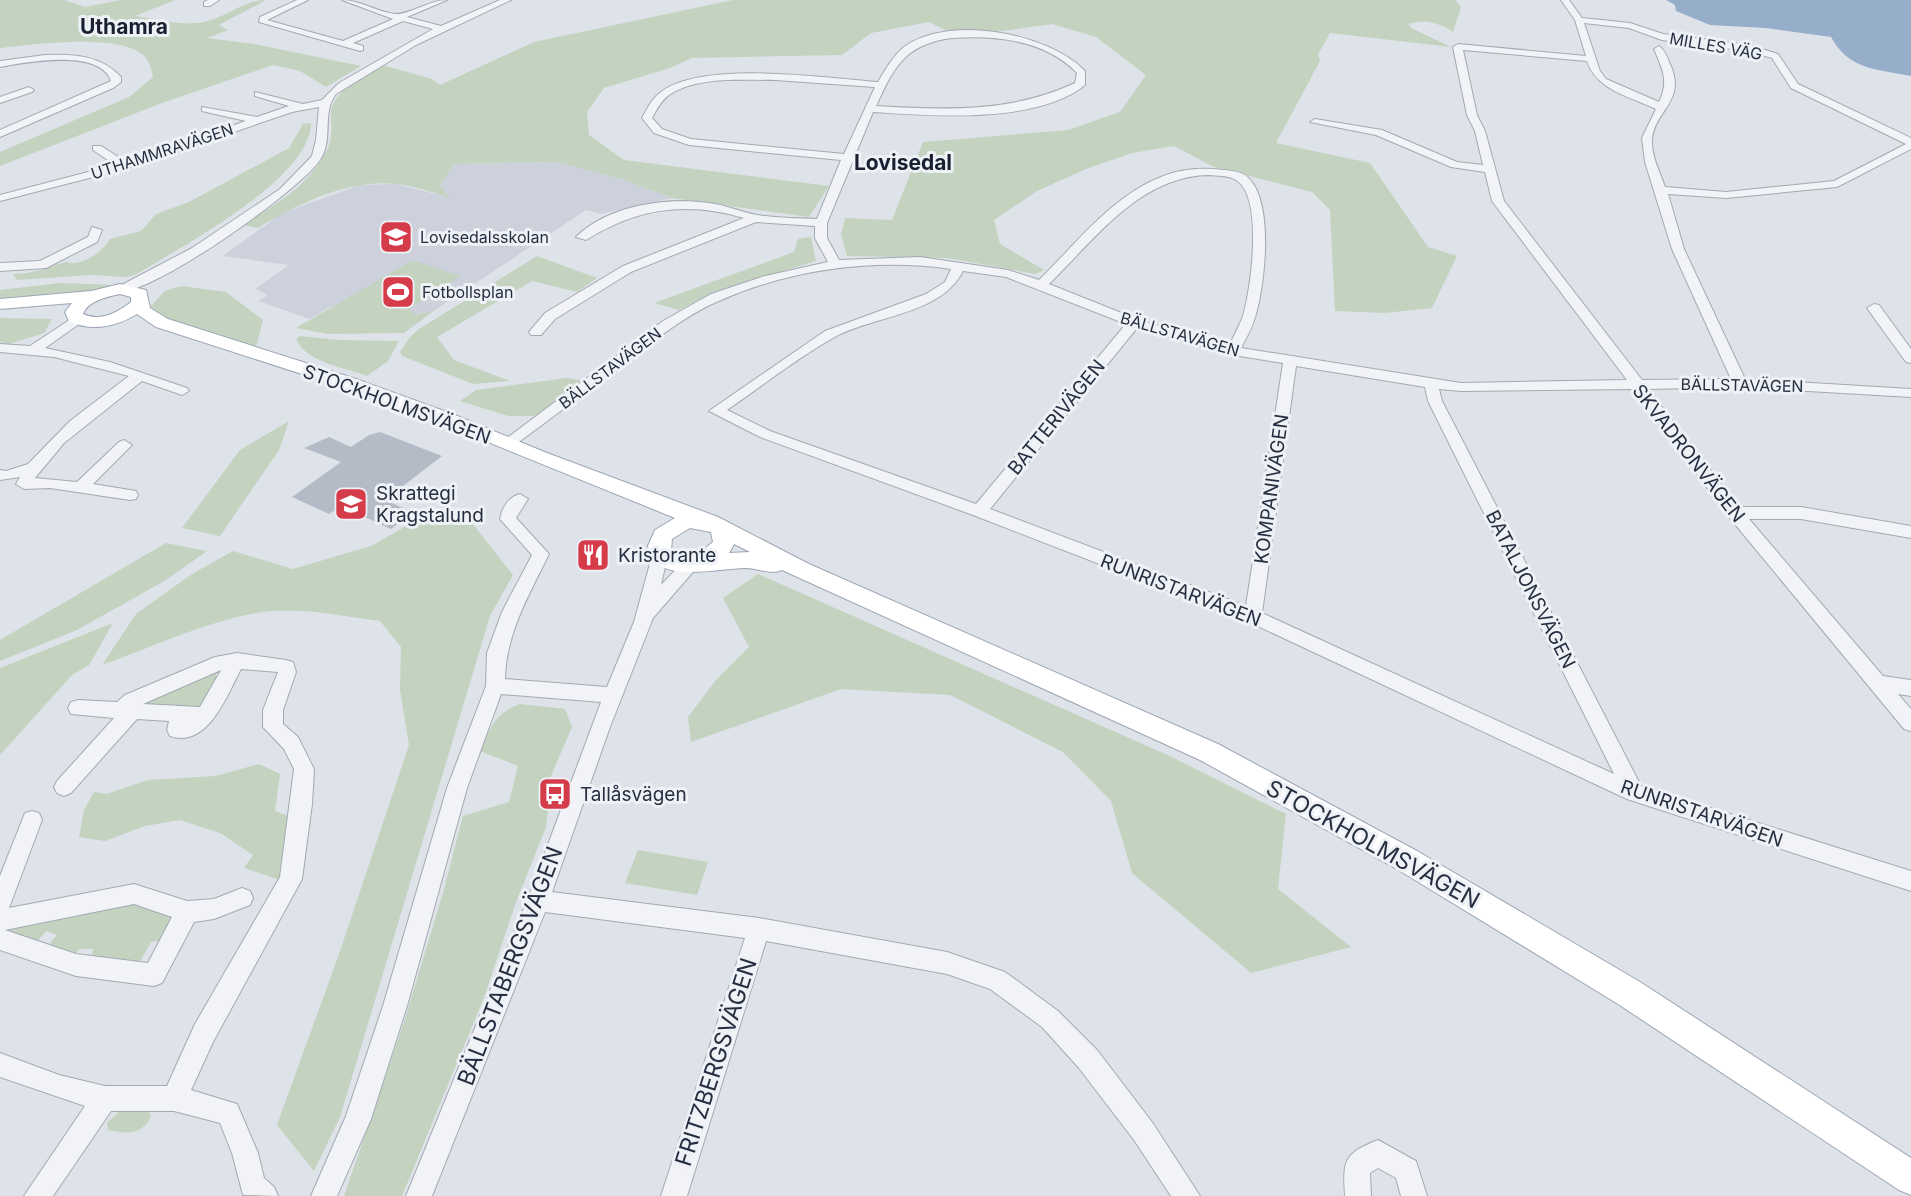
<svg xmlns="http://www.w3.org/2000/svg" width="1911" height="1196" font-family="Inter,sans-serif">
<style>
.built{fill:#ccd1db}
.green{fill:#c3d3bf}
.water{fill:#97aecb}
.building{fill:#b5bbc6}
.lines{fill:none;stroke-linecap:round;stroke-linejoin:round}
.minor-casing{stroke:#a3a9b3;stroke-width:2}
.major-casing{stroke:#9da5b5;stroke-width:2}
.minor{fill:#f1f3f7;fill-rule:evenodd}
.major{fill:#fff;fill-rule:evenodd}
.labels{text-anchor:middle;stroke-width:6;stroke-linejoin:round;paint-order:stroke}
.far-street-label{font-size:16px;fill:#262f41;stroke:#eef1f6}
.far-poi-label{font-size:16px;fill:#262f41;stroke:#eef1f6;text-anchor:start}
.street-label{font-size:19px;fill:#262f41;stroke:#eef1f6}
.poi-label{font-size:19px;fill:#262f41;stroke:#eef1f6;text-anchor:start}
.far-district-label{font-size:21px;font-weight:bold;fill:#192031;stroke:#eef1f6}
.near-street-label{font-size:23px;fill:#262f41;stroke:#eef1f6}
</style>
<rect width="100%" height="100%" fill="#dee2e9"/>
<!-- built -->
<polygon class="built" points="558,162 621,179 672,198 600,214 586,210 435,310 416,315 336,309 332,306 310,319 258,301 268,295 255,289 289,265 223,256 282,213 360,185 395,184 448,197 440,185 454,164"/>
<!-- green -->
<g class="green">
<path d="M0,0h64l21,7 36,-7h54l-40,16c18,3 43,9 62,7 25,-2 45,-23 69,-23l-47,25 9,5 -21,8 47,6 107,22 -35,21 -26,-16 -27,-6 -111,38 -162,63v-14l129,-55 24,-20c-1,-5 -2,-11 -5,-16 -17,-31 -117,-16 -148,-13z"/>
<path d="M733,0h722l6,7 -8,25c-12,-9 -31,-14 -44,-8l2,4 40,19 -121,-14 -12,21 2,7 -44,82 94,20 58,84 29,9 -25,52 -47,5 -50,-2 -5,-101 -18,-18 -98,-25 -40,-21 -42,7 -46,16 -49,22 -43,29 6,24 44,26 -9,4 -87,-16 -101,-2 -6,-21 4,-17 47,2 31,-78 145,-12 52,-18 26,-37 -50,-38 -44,-13 -57,8 -44,1 -22,-11 -58,11 -29,22 -150,3 -22,10 -66,20 -17,24 2,23 35,25 205,26 -20,31 -137,-19 -51,-19 -63,-17 -104,2 -14,21 9,13c-17,-6 -35,-12 -53,-14 -47,-5 -99,20 -138,44l-15,-3c33,-21 66,-39 84,-75 6,-11 4,-24 4,-37 1,-21 32,-37 48,-49l53,15 8,6 94,-43z"/>
<path d="M311,123c0,56 -131,124 -174,151l-10,3 -37,-2 -73,5 -4,-6c19,0 32,-6 49,-11 10,-3 1,0 11,0 15,-1 30,-12 37,-24l31,-8 15,-17 33,-12 100,-54 14,-24z"/>
<polygon points="811,237 816,261 714,292 679,310 654,303 794,252 798,239"/>
<polygon points="537,256 597,278 577,292 532,281 437,337 454,360 510,381 473,384 402,356 400,352 410,337 419,329"/>
<polygon points="413,260 460,276 409,309 416,315 435,310 404,333 328,334 296,328"/>
<polygon points="60,283 112,285 84,294 0,298 0,290"/>
<polygon points="181,286 226,292 263,320 256,347 151,314 147,310 165,291"/>
<polygon points="0,318 52,319 44,333 9,344 0,342"/>
<path d="M300,336l39,4 60,1 -11,20 -21,15c-21,-8 -62,-14 -71,-37z"/>
<polygon points="567,378 584,381 535,416 508,416 460,401 476,390"/>
<polygon points="289,421 279,450 220,536 182,528 240,450"/>
<path d="M429,513l43,10 41,52 -23,41 -150,501 -26,54 -37,-46 61,-168 71,-212 -9,-55 1,-43 -21,-26c-40,-5 -84,-15 -124,-8 -53,10 -104,34 -154,52l34,-51 56,-40 41,-23 60,18 78,-23z"/>
<polygon points="166,543 207,551 166,580 77,630 0,661 0,640"/>
<polygon points="758,574 1172,757 1286,814 1278,889 1351,947 1251,973 1132,873 1111,801 1063,752 950,695 841,689 691,742 688,717 716,680 749,647 723,598"/>
<polygon points="113,623 89,665 72,675 0,755 0,668"/>
<polygon points="215,668 217,679 204,709 142,705 144,701"/>
<path d="M520,704l45,5 7,18 -31,72 8,3 -3,25 -31,78 -30,90 -83,201h-58l60,-174 39,-129 20,-77 46,-14 9,-36 -38,-15c11,-24 14,-37 40,-47z"/>
<polygon points="259,764 280,774 275,811 291,817 281,878 277,879 244,868 253,855 220,833 180,820 145,826 105,841 79,837 84,810 94,792 107,794 148,780 216,776"/>
<polygon points="638,850 708,862 697,895 625,883"/>
<polygon points="133,901 181,915 168,940 151,942 137,967 92,956 93,949 80,949 71,957 46,948 57,935 46,931 35,944 0,935 0,925"/>
<path d="M122,1109l27,3 2,5c-9,18 -25,17 -43,13l-1,-7z"/>
</g>
<!-- water -->
<path class="water" d="M1666,0h245v76c-35,-7 -62,-6 -80,-39l-65,-9 -56,-3 -34,-14 -1,-6z"/>
<!-- building -->
<polygon class="building" points="380,432 442,456 385,500 412,512 391,529 352,511 346,517 333,511 329,514 292,497 341,462 304,448 329,437 351,447 369,435"/>
<g class="lines">
<defs>
<g id="minor">
<polygon points="208,0 219,0 210,6 204,6 204,2"/>
<path d="M297,0h11l-41,20 76,21 50,-22 -51,-19c19,0 34,12 53,14 15,1 34,-14 52,-14l-40,17 34,9 59,-26h11l-95,45 -80,49c-15,20 -2,46 -16,66 -21,31 -171,138 -205,132l-1,-3 78,-41 88,-59 32,-33 4,-16 3,-33 -27,5 -160,55 -132,34v-6l115,-30 -22,-15v-4h8l25,16 120,-41 -44,-10v-4l55,10 32,-11 -34,-10v-4l48,12 19,-4 17,-17 94,-54 -30,-8 -50,22 10,3v4l-3,1 -101,-29 1,-5z"/>
<path d="M1561,0h8l13,18 48,5 33,11 86,11 29,9 20,30 113,54v11l-74,38 -111,11 -58,-4 16,55 61,130 166,10v8l-171,-10 -92,2 91,118h62l110,19v12l-110,-19h-52l134,157 28,4v16l-13,-2 13,15v22l-7,-2 -175,-212 -96,-128 -172,2 -22,-2 3,12 199,385 270,85v20l-284,-92 -380,-178 -274,-106 -213,-78 -51,-26 116,-80 101,-37 19,-12 6,-13c-76,-11 -159,0 -230,31 -36,15 -67,41 -98,64 -37,28 -74,56 -111,83h-10l-3,-3 164,-123 48,-27 54,-18 63,-14 -13,-24v-12l-59,-4 -125,50 -76,47 -14,16h-10l-2,-3 16,-19 78,-47 121,-48c-58,-17 -107,-10 -158,22l-10,-3c32,-32 91,-40 133,-34 17,2 32,9 48,12 19,3 40,3 60,4l24,-59 -152,-15 -35,-12 -12,-15c5,-9 10,-20 19,-26 42,-32 166,-14 217,-10 7,-12 15,-26 26,-35 45,-33 145,-14 181,24v14c-48,39 -153,31 -212,27l-46,111v15l12,22 81,-3 88,13 31,10c36,-35 73,-84 122,-103 16,-7 35,-9 52,-8 10,1 23,1 32,6 30,21 20,108 11,139 -3,12 -9,23 -15,34l220,35 166,-3 -135,-179 -7,-29 -34,-5 -75,-32 -66,-13 5,-3 67,11 75,32 26,3 -8,-34 -8,-16 -14,-68 5,-3 128,12 -11,-36zM1584,23l45,5 33,12 86,11 24,7 19,30 115,56 -72,37 -108,11 -61,-5c-5,-15 -14,-31 -13,-48 3,-29 35,-38 18,-75 -3,-7 -5,-14 -11,-18l-5,3c9,21 15,33 5,53l-53,-23 -6,-8zM952,38c44,-3 93,2 125,35l-2,10c-64,30 -130,27 -199,23 18,-39 29,-62 76,-68zM1463,50l124,11c9,29 44,36 69,48l-14,29 3,24 27,87 59,130 -89,1 -138,-179 -19,-70 -8,-16zM775,80l100,7 -31,67 -153,-15 -29,-10 -10,-11c5,-9 9,-17 17,-23 28,-19 74,-15 106,-15zM1209,175c8,1 19,0 27,5 28,17 15,109 7,136 -4,10 -9,20 -14,30l-90,-26 -90,-36c46,-45 91,-108 160,-109zM963,271l43,6 120,47 -150,180 -206,-73 -43,-21c35,-24 69,-51 106,-72 40,-23 107,-22 130,-67zM1137,328l96,27 50,8 -37,243 -256,-97zM1296,366l129,21 3,14 186,373 -352,-161z"/>
<path d="M45,55c28,-1 56,0 76,22v5l-8,6 -113,49v-7l111,-49c-11,-33 -85,-19 -111,-14v-6z"/>
<polygon points="29,87 34,90 32,92 0,103 0,97"/>
<polygon points="92,227 102,230 97,242 46,268 0,271 0,263 40,261 88,237"/>
<polygon points="1874,304 1879,305 1911,349 1911,363 1906,362 1867,308"/>
<polygon points="77,315 82,316 82,322 45,348 110,362 187,388 189,391 182,395 142,381 64,443 35,478 77,482 119,442 124,440 132,445 93,484 136,491 138,495 136,499 130,500 50,488 24,489 16,484 20,477 0,480 0,470 6,471 28,464 70,421 129,376 54,357 0,352 0,344 30,346"/>
<path d="M520,494l8,5 -12,19 33,36c-20,41 -43,79 -44,125l102,8 27,-65 20,-73 6,-2 8,6 -7,32 23,-24h12l3,4 -46,53 -43,109 -58,165 207,26 188,34 58,20 53,39 39,39 55,72 48,74h-29l-37,-56 -55,-72 -37,-41 -52,-38 -43,-15 -181,-33 -79,255h-26l84,-258 -200,-26 -113,284h-26l121,-295 74,-199 -100,-8 -34,94 -60,218 -36,113 -34,77h-26l35,-80 37,-110 64,-218 39,-102 1,-33 15,-41 30,-57 -32,-36c2,-11 8,-22 20,-25z"/>
<path d="M237,653l49,7 7,2 3,10 -13,38v14l15,13 16,32 -2,35 -10,75 -89,163 -22,48 46,14 21,49 6,25 10,9 4,9 -35,-1 -11,-42 -12,-30 -46,-12h-63l-58,85h-29l61,-90 -85,-29v-24l59,22 46,11h62l28,-62 85,-147 14,-108 -10,-20 -21,-22v-17l15,-38 -37,-3c-14,26 -33,80 -71,67l-3,-6 2,-9 -32,-2 -66,74 -7,3 -7,-3 -3,-6 3,-6 57,-63 -43,-4 -3,-6 3,-6 7,-2 39,2 8,-7 90,-38zM221,670l-21,37 -57,-3z"/>
<path d="M32,811l7,2 3,7 -33,88 125,-24 53,17 27,-2 28,-11 8,3 3,7 -3,7 -36,14 -20,3 -32,61 -8,3 -78,-10 -76,-26v-74l25,-63zM134,904l38,13 -24,46 -72,-9 -71,-24z"/>
<path d="M1378,1140l38,21 11,35h-26l-5,-18 -18,-10 -8,5 1,23h-26c-2,-36 -2,-42 33,-56z"/>
</g>
<path id="major" d="M120,284l26,6 4,18 18,11 185,59 102,37 92,38 171,64 91,47 409,180 199,107 223,131 271,176v37l-12,-5 -281,-186 -221,-135 -197,-109 -418,-190c-12,5 -24,-2 -37,-2 -28,0 -92,18 -97,-22l7,-16 20,-12 -234,-95 -102,-37 -183,-59 -19,-13c-21,13 -46,18 -68,7l-4,-9 7,-9 -72,6v-10l91,-8zM120,294l11,3v5c-14,11 -31,20 -48,12 5,-13 23,-17 37,-20zM690,528l21,4 2,10 -16,13 -20,1 -6,-6 1,-11zM734,544l16,8 -21,1z"/>
</defs>
<!-- minor casing -->
<use href="#minor" class="minor-casing"/>
<!-- major casing -->
<use href="#major" class="major-casing"/>
<!-- minor -->
<use href="#minor" class="minor"/>
<!-- major -->
<use href="#major" class="major"/>
</g>
<!-- icons -->
<defs>
<symbol id="school-square" viewBox="-11 -11 22 22"><rect x="-9" y="-9" width="18" height="18" rx="4" fill="#d63b4a" stroke="#eef1f6"/><path d="M0-5L7-2L0 1L-7-2ZM-4 1L0 2.5L4 1V4Q0 6-4 4Z" fill="#fff"/></symbol>
<symbol id="stadium-square" viewBox="-11 -11 22 22"><rect x="-9" y="-9" width="18" height="18" rx="4" fill="#d63b4a" stroke="#eef1f6"/><path d="M0-5a6.5 5 0 1 0 0 10a6.5 5 0 1 0 0-10ZM-3.5-1.8h7v3.6h-7Z" fill="#fff"/></symbol>
<symbol id="restaurant-square" viewBox="-11 -11 22 22"><rect x="-9" y="-9" width="18" height="18" rx="4" fill="#d63b4a" stroke="#eef1f6"/><path d="M-5-6h1v4h1v-4h1v4h1v-4h1v5L-1.5 .5V6h-2V.5L-5-1ZM5-6V6H3V1.5H1.5Q1.5-4 5-6Z" fill="#fff"/></symbol>
<symbol id="bus-square" viewBox="-11 -11 22 22"><rect x="-9" y="-9" width="18" height="18" rx="4" fill="#d63b4a" stroke="#eef1f6"/><path d="M-5-6H5V4H4V6H2V4H-2V6H-4V4H-5ZM-3.5-4V0h7V-4ZM-3.5 1.2v1.5H-2V1.2ZM2 1.2v1.5H3.5V1.2Z" fill="#fff"/></symbol>
</defs>
<g fill-rule="evenodd">
<use href="#school-square" x="377" y="218" width="38" height="38"/>
<use href="#stadium-square" x="379" y="273" width="38" height="38"/>
<use href="#school-square" x="332" y="485" width="38" height="38"/>
<use href="#restaurant-square" x="574" y="536" width="38" height="38"/>
<use href="#bus-square" x="536" y="775" width="38" height="38"/>
</g>
<g class="labels">
<!-- far-street labels -->
<g class="far-street-label">
<text transform="translate(1716 46) rotate(10)" y="6">MILLES VÄG</text>
<text transform="translate(162 151) rotate(-18)" y="6">UTHAMMRAVÄGEN</text>
<text transform="translate(1180 334) rotate(16)" y="6">BÄLLSTAVÄGEN</text>
<text transform="translate(610 368) rotate(-37)" y="6">BÄLLSTAVÄGEN</text>
<text transform="translate(1742 385) rotate(1)" y="6">BÄLLSTAVÄGEN</text>
</g>
<!-- far-poi labels -->
<g class="far-poi-label">
<text x="420" y="243">Lovisedalsskolan</text>
<text x="422" y="298">Fotbollsplan</text>
</g>
<!-- street labels -->
<g class="street-label">
<text transform="translate(397 404) rotate(20)" y="7">STOCKHOLMSVÄGEN</text>
<text transform="translate(1056 417) rotate(-51)" y="7">BATTERIVÄGEN</text>
<text transform="translate(1689 453) rotate(52)" y="7">SKVADRONVÄGEN</text>
<text transform="translate(1271 489) rotate(-82)" y="7">KOMPANIVÄGEN</text>
<text transform="translate(1531 589) rotate(63)" y="7">BATALJONSVÄGEN</text>
<text transform="translate(1181 590) rotate(21)" y="7">RUNRISTARVÄGEN</text>
<text transform="translate(1702 813) rotate(19)" y="7">RUNRISTARVÄGEN</text>
</g>
<!-- poi labels -->
<g class="poi-label">
<text x="376" y="500">Skrattegi<tspan x="376" dy="22">Kragstalund</tspan></text>
<text x="618" y="562">Kristorante</text>
<text x="580" y="801">Tallåsvägen</text>
</g>
<!-- far-district labels -->
<g class="far-district-label">
<text x="124" y="34">Uthamra</text>
<text x="903" y="170">Lovisedal</text>
</g>
<!-- near-street labels -->
<g class="near-street-label">
<text transform="translate(1373 844) rotate(29)" y="8">STOCKHOLMSVÄGEN</text>
<text transform="translate(510 966) rotate(-69)" y="8">BÄLLSTABERGSVÄGEN</text>
<text transform="translate(716 1062) rotate(-72)" y="8">FRITZBERGSVÄGEN</text>
</g>
</g>
</svg>
